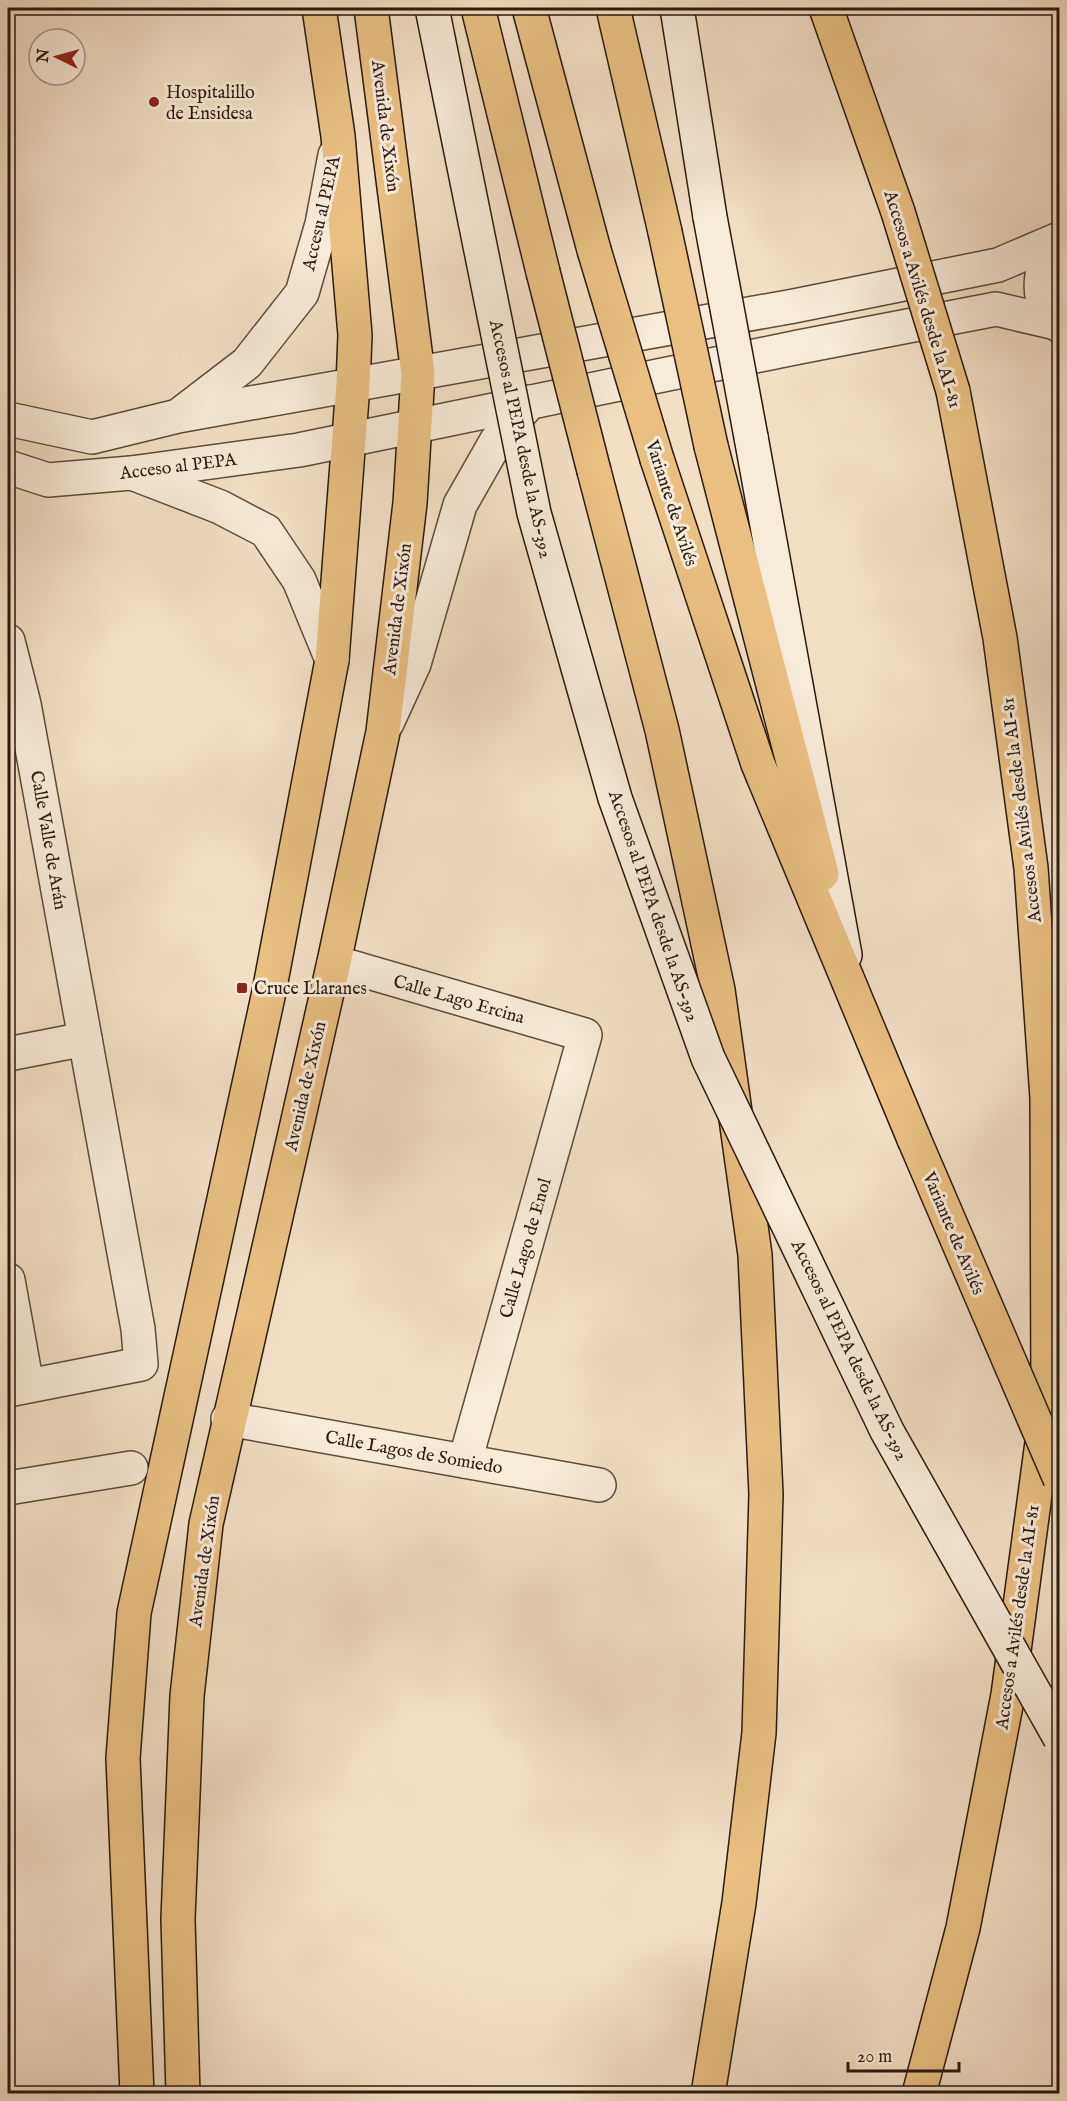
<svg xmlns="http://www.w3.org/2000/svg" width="1067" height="2101" font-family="'IM FELL English',serif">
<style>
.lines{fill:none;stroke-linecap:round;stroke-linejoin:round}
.pedestrian-casing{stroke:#5b4c3c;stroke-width:36}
.minor-casing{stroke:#5b4c3c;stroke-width:36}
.secondary-casing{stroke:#291a0e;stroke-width:36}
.primary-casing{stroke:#291a0e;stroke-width:36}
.trunk-casing{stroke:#291a0e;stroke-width:36}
.motorway-casing{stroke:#291a0e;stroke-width:36}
.pedestrian{stroke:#f7ebd9;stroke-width:33}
.minor{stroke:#f7ebd9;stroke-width:33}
.secondary{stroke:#f7ebd9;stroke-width:33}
.primary{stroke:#e9c082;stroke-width:33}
.trunk{stroke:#e9c082;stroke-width:33}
.motorway{stroke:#e9c082;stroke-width:33}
.secondary-bridge-casing{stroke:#291a0e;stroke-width:36;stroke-linecap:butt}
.trunk-bridge-casing{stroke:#291a0e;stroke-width:36;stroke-linecap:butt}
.motorway-bridge-casing{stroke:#291a0e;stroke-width:36;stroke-linecap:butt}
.secondary-bridge{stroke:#f7ebd9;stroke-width:33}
.trunk-bridge{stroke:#e9c082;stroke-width:33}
.motorway-bridge{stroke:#e9c082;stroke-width:33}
.poi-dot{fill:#8f2418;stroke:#f7ebd9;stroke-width:2}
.labels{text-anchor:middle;stroke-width:6;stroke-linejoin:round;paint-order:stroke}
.poi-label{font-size:18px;fill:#291a0e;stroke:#f7ebd9;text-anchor:start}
.street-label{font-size:18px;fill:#291a0e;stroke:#f7ebd9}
</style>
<rect width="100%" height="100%" fill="#f2e0c5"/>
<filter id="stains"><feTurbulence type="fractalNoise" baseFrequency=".00333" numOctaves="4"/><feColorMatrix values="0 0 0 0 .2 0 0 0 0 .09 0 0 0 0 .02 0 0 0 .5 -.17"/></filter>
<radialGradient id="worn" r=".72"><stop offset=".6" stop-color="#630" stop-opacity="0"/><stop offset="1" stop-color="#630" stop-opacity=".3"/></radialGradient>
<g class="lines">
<defs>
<polyline id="pedestrian" points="8,1280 27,1386"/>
<g id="minor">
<path d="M1060,239c-22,26 -28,62 0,87"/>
<polyline points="183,412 247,363 302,293 322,224 335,155"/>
<polyline points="8,419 92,437 178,416 794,306 998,265 1059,239"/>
<polyline points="8,467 48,480 131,473 299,450 799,347 996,309 1056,323"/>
<polyline points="132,473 220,507 266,531 299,580 332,660"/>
<polyline points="8,641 24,704 138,1329 141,1364 8,1390"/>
<polyline points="387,723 414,664 460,505 497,440 530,402"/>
<polyline points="334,962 585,1035 465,1461"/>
<polyline points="8,1054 85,1039"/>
<polyline points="228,1419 599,1485"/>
<polyline points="8,1488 131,1468"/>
</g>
<g id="secondary">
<polyline points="677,8 710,217"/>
<polyline points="751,437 845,955"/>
</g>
<g id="primary">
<polyline points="137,2094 123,1758 134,1613 269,992 332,660 353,385 355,335 338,136 319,8"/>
<polyline points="183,2094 178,1919 187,1696 206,1524 334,962 383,732 410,503 418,374 371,8"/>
</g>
<g id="trunk">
<polyline points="529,8 594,250"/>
<polyline points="613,8 665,232"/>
<polyline points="711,446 822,874"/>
<polyline points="657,459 758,764 914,1139"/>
</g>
<g id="motorway">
<polyline points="478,8 543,272"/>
<polyline points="826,8 898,212"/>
<polyline points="594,471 662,730 718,990 755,1255 766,1494 759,1733 739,1903 708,2094"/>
<polyline points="919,2094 963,1928 1008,1695 1048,1398 1047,1098 1031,868 1000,638 953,391"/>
</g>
</defs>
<!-- pedestrian casing -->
<use href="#pedestrian" class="pedestrian-casing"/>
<!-- minor casing -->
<use href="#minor" class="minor-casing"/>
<!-- secondary casing -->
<use href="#secondary" class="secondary-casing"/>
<!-- primary casing -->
<use href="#primary" class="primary-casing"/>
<!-- trunk casing -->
<use href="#trunk" class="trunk-casing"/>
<!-- motorway casing -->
<use href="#motorway" class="motorway-casing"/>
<!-- pedestrian -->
<use href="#pedestrian" class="pedestrian"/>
<!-- minor -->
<use href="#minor" class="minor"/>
<!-- secondary -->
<use href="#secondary" class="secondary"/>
<!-- primary -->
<use href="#primary" class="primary"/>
<!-- trunk -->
<use href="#trunk" class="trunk"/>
<!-- motorway -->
<use href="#motorway" class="motorway"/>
<defs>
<g id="secondary-bridge">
<polyline points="432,8 534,513 615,798 708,1058 887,1431 1060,1738"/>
<polyline points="710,217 751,437"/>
</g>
<g id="trunk-bridge">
<polyline points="665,232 711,446"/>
<polyline points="594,250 657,459"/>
<polyline points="914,1139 1060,1479"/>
</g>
<g id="motorway-bridge">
<polyline points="898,212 953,391"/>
<polyline points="543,272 594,471"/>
</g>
</defs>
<!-- secondary-bridge casing -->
<use href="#secondary-bridge" class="secondary-bridge-casing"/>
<!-- trunk-bridge casing -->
<use href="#trunk-bridge" class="trunk-bridge-casing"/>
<!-- motorway-bridge casing -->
<use href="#motorway-bridge" class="motorway-bridge-casing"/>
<!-- secondary-bridge -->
<use href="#secondary-bridge" class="secondary-bridge"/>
<!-- trunk-bridge -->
<use href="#trunk-bridge" class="trunk-bridge"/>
<!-- motorway-bridge -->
<use href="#motorway-bridge" class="motorway-bridge"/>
</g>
<!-- markers -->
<g class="poi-dot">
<circle cx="154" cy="102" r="6"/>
<rect x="236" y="982" width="12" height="12" rx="3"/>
</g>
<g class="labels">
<!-- poi labels -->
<g class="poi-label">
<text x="166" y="98">Hospitalillo<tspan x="166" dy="21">de Ensidesa</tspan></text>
<text x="254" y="994">Cruce Llaranes</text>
</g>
<!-- street labels -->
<g class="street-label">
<text transform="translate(386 126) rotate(83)" y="6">Avenida de Xixón</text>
<text transform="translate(321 213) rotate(-77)" y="6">Accesu al PEPA</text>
<text transform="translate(923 299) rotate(73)" y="6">Accesos a Avilés desde la AI-81</text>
<text transform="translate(521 439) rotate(78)" y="6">Accesos al PEPA desde la AS-392</text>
<text transform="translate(178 466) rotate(-7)" y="6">Acceso al PEPA</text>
<text transform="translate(672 503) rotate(72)" y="6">Variante de Avilés</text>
<text transform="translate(397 609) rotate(-83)" y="6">Avenida de Xixón</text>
<text transform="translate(1021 810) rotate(-97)" y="6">Accesos a Avilés desde la AI-81</text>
<text transform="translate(49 840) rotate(80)" y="6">Calle Valle de Arán</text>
<text transform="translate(654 906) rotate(71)" y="6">Accesos al PEPA desde la AS-392</text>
<text transform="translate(459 999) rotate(16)" y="6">Calle Lago Ercina</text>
<text transform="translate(305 1086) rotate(-77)" y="6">Avenida de Xixón</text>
<text transform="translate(954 1233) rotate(67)" y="6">Variante de Avilés</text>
<text transform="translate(525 1248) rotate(-74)" y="6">Calle Lago de Enol</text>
<text transform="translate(850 1350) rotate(64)" y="6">Accesos al PEPA desde la AS-392</text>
<text transform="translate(414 1452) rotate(10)" y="6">Calle Lagos de Somiedo</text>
<text transform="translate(204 1561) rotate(-82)" y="6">Avenida de Xixón</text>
<text transform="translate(1017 1617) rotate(-82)" y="6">Accesos a Avilés desde la AI-81</text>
</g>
</g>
<!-- margin -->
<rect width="1067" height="2101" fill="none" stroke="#f2e0c5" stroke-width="30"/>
<rect x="9" y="9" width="1049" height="2083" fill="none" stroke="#291a0e" stroke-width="3"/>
<rect x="15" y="15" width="1037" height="2071" fill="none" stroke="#291a0e" stroke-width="1.5"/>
<!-- north arrow -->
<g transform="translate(57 57) rotate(275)"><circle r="28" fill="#f7ebd9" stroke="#a59788" stroke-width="1.5"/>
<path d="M0-4.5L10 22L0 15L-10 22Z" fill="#8f2418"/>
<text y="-9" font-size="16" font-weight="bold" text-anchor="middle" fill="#291a0e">N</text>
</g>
<!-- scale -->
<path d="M848 2062v9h111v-9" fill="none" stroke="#291a0e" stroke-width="3"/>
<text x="857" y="2062" font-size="18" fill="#291a0e" stroke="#f7ebd9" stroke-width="4.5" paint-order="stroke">20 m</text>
<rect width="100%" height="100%" filter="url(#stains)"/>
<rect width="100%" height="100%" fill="url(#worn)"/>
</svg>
